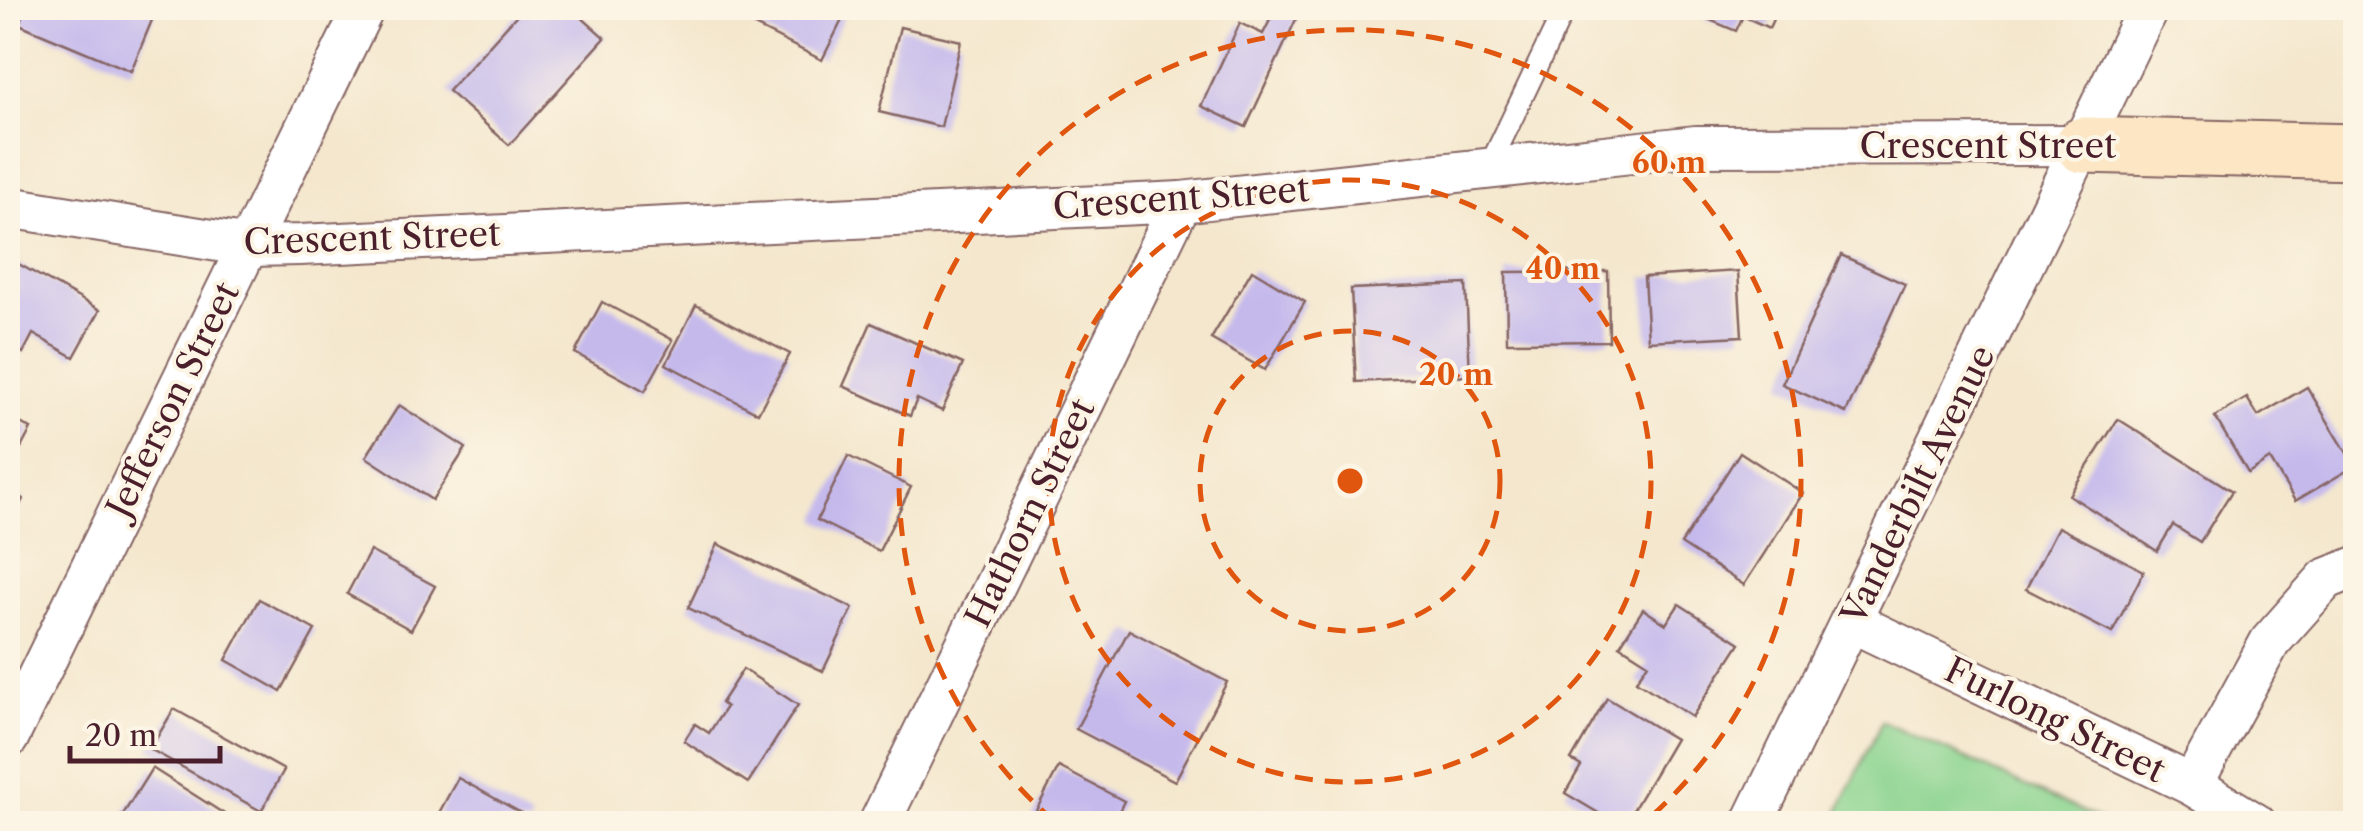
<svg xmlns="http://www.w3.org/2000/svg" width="2363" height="831" font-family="'Libre Caslon Text',serif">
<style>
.green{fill:#8bd490;stroke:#6a7a5e;stroke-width:2.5}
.building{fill:#c5b9ec}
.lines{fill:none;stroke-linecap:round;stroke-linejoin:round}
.lane-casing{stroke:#866564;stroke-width:24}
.street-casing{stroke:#866564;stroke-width:44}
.secondary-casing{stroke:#866564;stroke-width:59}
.lane{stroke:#fff;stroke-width:20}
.street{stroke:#fff;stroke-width:40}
.secondary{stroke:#fce6c4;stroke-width:55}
.ring{fill:none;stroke:#e0560e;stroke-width:5;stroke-dasharray:18 12}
.labels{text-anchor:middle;stroke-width:8;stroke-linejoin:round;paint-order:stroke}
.street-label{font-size:35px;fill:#4a1f2b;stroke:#fcf5e5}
.centre{fill:#e0560e;stroke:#fcf5e5;stroke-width:5}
.ring-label{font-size:30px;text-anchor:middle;font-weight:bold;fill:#e0560e;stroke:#fcf5e5;stroke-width:8;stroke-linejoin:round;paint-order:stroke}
</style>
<rect width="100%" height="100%" fill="#fcf5e5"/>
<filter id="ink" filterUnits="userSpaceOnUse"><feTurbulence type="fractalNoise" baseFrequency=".01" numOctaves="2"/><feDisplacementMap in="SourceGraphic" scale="20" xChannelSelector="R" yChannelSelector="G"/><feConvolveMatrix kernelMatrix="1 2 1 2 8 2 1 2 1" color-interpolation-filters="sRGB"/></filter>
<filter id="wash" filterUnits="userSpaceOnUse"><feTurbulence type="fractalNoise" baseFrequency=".0048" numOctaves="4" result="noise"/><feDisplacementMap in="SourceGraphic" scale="40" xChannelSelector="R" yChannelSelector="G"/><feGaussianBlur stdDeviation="2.25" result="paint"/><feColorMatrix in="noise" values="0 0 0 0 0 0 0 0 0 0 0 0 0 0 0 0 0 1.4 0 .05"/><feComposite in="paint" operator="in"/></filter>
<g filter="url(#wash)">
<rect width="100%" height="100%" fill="#f4e7cd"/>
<!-- green -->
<polygon class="green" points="1882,721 2108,823 1833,823"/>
<g id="blocks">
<!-- building -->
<g class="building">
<polygon points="26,8 157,8 131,71 19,24"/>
<polygon points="523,8 571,8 605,38 509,145 448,91"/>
<polygon points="737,8 848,8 822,60 733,15"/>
<polygon points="1244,8 1287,8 1299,13 1246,127 1201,106 1240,23 1263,34 1270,20"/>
<polygon points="1681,8 1778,8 1769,28 1743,16 1736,31"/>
<polygon points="900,27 961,41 941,127 879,112"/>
<polygon points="1841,255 1905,284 1846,413 1782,384"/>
<polygon points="8,258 100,310 74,357 33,334 23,353 8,344"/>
<polygon points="1252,270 1305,302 1265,370 1211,339"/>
<polygon points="1608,271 1609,341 1507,342 1506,272"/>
<polygon points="1738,271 1742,336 1648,341 1644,277"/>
<polygon points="1466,284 1470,376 1356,382 1351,289"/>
<polygon points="602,302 673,340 645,391 575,353"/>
<polygon points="696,305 790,354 758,413 666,364"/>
<polygon points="871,323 963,364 942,411 917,399 910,416 843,386"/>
<polygon points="2307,387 2355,466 2295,501 2270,459 2248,473 2215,417 2247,398 2258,416"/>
<polygon points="399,405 466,448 432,500 366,457"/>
<polygon points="8,416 31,429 8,472"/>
<polygon points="2118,419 2232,491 2200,542 2173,525 2157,551 2069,495"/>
<polygon points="1740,452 1803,493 1744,585 1681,544"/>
<polygon points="848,456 911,487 879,551 817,520"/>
<polygon points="8,490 23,499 8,527"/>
<polygon points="2058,527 2144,571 2112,633 2026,589"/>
<polygon points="718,544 853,608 823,671 688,608"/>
<polygon points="370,551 435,586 411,630 347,594"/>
<polygon points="259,599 315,630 281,691 226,660"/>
<polygon points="1679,604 1740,643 1692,717 1636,681 1648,663 1620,645 1643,609 1666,624"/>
<polygon points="1129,630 1227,682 1175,781 1076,729"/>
<polygon points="743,669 798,705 748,783 684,741 695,724 709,733 726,707 721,703"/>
<polygon points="1607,698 1675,739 1625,824 1617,824 1565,793 1581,766 1571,760"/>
<polygon points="174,709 284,770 261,811 150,749"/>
<polygon points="1059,767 1124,801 1113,824 1029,824"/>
<polygon points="152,768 240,824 117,824"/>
<polygon points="458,778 532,819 529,824 433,824"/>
</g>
</g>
</g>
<g filter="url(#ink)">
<use href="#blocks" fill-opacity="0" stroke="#866564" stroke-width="2.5"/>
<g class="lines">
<defs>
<polyline id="lane" points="1488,169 1565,8"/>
<g id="street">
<polyline points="8,207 249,246 300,245 1181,202 1696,146 2083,145"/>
<polyline points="1852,622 2192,785 2256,824"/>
<polyline points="8,738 364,8"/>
<polyline points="2192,785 2270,642 2326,579 2356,567"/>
<polyline points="879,824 1181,202"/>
<polyline points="1752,824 2148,8"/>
</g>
<polyline id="secondary" points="2083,145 2356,152"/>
</defs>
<!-- lane casing -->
<use href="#lane" class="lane-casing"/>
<!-- street casing -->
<use href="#street" class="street-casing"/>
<!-- secondary casing -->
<use href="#secondary" class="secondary-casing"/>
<!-- lane -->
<use href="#lane" class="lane"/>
<!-- street -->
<use href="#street" class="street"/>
<!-- secondary -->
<use href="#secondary" class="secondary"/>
</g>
</g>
<!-- distance rings -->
<g class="ring">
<circle cx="1350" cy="481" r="150"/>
<circle cx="1350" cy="481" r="301"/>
<path d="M1054 821A451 451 0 1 1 1646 821"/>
</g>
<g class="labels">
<!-- street labels -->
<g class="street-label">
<text x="1988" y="158">Crescent Street</text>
<text transform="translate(1181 198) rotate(-4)" y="12">Crescent Street</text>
<text transform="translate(372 238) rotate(-2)" y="12">Crescent Street</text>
<text transform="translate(173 400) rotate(-64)" y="12">Jefferson Street</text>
<text transform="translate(1918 485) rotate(-64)" y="12">Vanderbilt Avenue</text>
<text transform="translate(1030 513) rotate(-64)" y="12">Hathorn Street</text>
<text transform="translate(2055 720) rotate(26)" y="12">Furlong Street</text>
</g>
</g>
<circle cx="1350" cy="481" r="15" class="centre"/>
<g class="ring-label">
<text x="1669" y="173">60 m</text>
<text x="1563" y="279">40 m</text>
<text x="1456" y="385">20 m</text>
</g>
<!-- margin -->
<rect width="2363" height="831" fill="none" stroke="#fcf5e5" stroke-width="40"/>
<!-- scale -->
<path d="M70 746v15h150v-15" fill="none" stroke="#4a1f2b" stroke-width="5"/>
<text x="85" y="746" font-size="30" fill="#4a1f2b" stroke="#fcf5e5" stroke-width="8" paint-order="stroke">20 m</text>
</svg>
